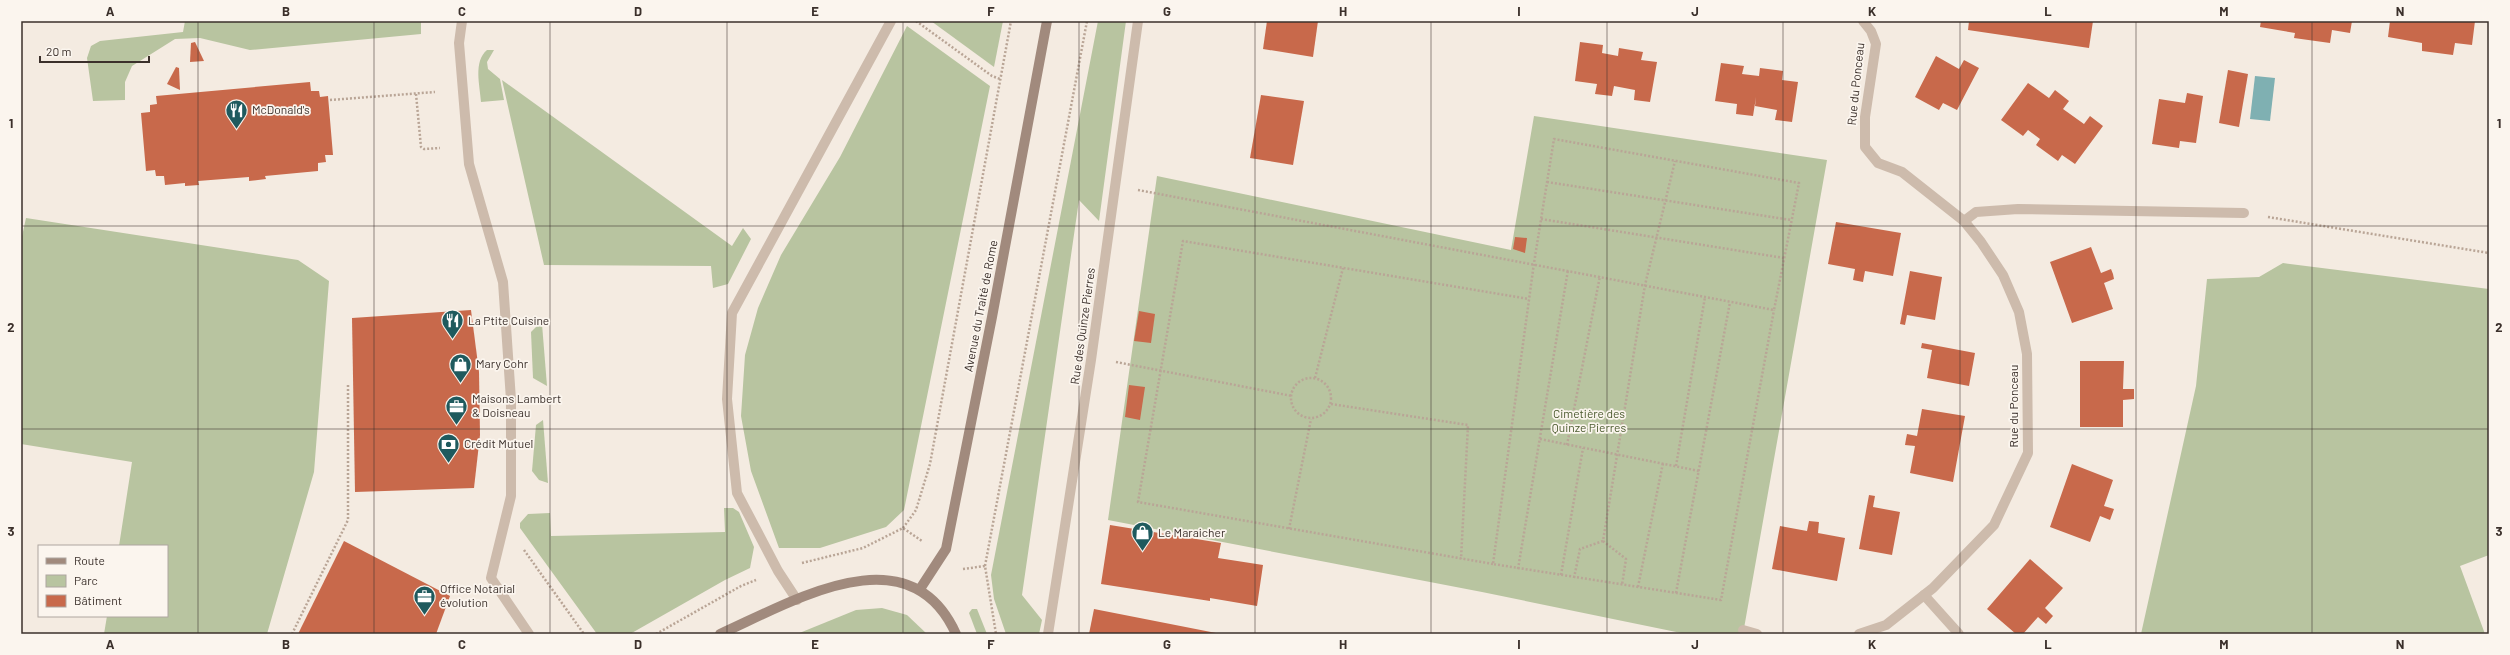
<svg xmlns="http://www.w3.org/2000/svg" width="2510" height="655" font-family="Barlow,sans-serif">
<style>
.green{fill:#b8c4a0}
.water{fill:#7fb0b2}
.building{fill:#c8694b}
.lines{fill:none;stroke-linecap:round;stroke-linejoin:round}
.path{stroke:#b9a596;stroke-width:2.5;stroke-dasharray:2 2;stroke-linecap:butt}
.lane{stroke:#cdbbac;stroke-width:10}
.street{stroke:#cdbbac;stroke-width:10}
.secondary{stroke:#a18a7d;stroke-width:10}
.grid{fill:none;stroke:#3b302b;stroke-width:1;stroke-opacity:0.55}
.labels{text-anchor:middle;stroke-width:3.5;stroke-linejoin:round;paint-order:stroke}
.street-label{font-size:12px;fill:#3b302b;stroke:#fbf5ee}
.poi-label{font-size:12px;fill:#3b302b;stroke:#fbf5ee;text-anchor:start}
.park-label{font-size:12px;fill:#4a5a2e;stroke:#fbf5ee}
.neatline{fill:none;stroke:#3b302b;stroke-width:1.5}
.grid-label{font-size:13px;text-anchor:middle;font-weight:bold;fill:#3b302b}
</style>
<rect width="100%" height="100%" fill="#f4ebe1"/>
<!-- green -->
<g class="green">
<polygon points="185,21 421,21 421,34 250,50 200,38 175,39 132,66 125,82 125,100 93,101 87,58 91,46 100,41 183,32"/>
<polygon points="931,21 1003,21 994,67"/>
<polygon points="1098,21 1126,21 1099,221 1079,200 1022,595 1042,620 1039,634 1006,634 994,599 991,575"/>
<polygon points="907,26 990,86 904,510 886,527 820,548 779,548 751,471 741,416 745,355 758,308 781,255 840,157"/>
<path d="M487,50h7l-7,12 1,7 12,10 4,21 -23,2c-1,-17 -8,-40 6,-52z"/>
<polygon points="502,80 732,246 743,228 751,239 728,284 713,288 711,266 544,265"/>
<polygon points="1534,116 1827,160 1743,634 1686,634 1482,592 1108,520 1157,176 1511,250"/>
<polygon points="26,218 298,260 329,281 314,472 267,634 104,634 107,616 167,616 167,546 119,546 132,462 21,444 21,241"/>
<polygon points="2283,263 2489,289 2489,555 2460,566 2485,634 2141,634 2196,386 2207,279 2259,277"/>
<polygon points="542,324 547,386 533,378 531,332 538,325"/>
<polygon points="543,420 548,483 539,480 532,471 536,425"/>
<polygon points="724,508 733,508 739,512 754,547 750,568 725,580 630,634 597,634 520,528 520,523 528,514 550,513 551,536 725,532"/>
<polygon points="882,608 907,615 927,634 797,634 856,610"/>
<polygon points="972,609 977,609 987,634 977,634 969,613"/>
</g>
<!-- water -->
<polygon class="water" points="2255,76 2275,78 2270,121 2250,119"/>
<!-- building -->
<g class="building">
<polygon points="1267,21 1318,21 1313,57 1263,49"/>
<polygon points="1969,21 2093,21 2089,48 1968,30"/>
<polygon points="2261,21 2352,21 2350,33 2332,30 2330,43 2294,38 2295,33 2260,27"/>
<polygon points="2390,21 2475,21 2472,45 2455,43 2453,55 2422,51 2422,43 2388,37"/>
<polygon points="195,42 204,61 190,62 191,43"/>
<polygon points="1580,42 1603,45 1602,53 1618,56 1619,48 1643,52 1641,60 1657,62 1650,102 1634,100 1635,90 1614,86 1612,96 1595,94 1597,84 1575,81"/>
<polygon points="1936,56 1959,69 1964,60 1979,68 1957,110 1943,103 1939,110 1915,97"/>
<polygon points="1721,63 1744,66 1742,74 1759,76 1760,68 1783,71 1782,80 1798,82 1792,122 1775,120 1777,110 1755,106 1756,97 1753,116 1736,114 1737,104 1715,101"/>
<polygon points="176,67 179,68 180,90 167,84"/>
<polygon points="2228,70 2248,74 2239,127 2219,123"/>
<polygon points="310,82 311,91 319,91 320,97 328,96 333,155 325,155 326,162 318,163 318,171 265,176 266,179 249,181 249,177 198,181 199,185 185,186 185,183 165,185 164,176 156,176 155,170 146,171 141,113 150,112 150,105 157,104 156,96"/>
<polygon points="2028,83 2049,98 2055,90 2069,101 2063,109 2084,124 2090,116 2103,126 2075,164 2062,155 2058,161 2036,145 2040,139 2028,130 2023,136 2001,120"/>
<polygon points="2187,93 2203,96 2196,143 2180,141 2179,148 2152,144 2159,99 2185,103"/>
<polygon points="1261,95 1304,101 1293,165 1250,158"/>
<polygon points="1836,222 1901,233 1893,276 1865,271 1863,282 1853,280 1855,269 1828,264"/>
<polygon points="1515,237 1527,238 1525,253 1513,249"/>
<polygon points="2091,247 2101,273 2111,269 2113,274 2114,279 2104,283 2113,309 2072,323 2050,262"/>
<polygon points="1910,271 1942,277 1935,320 1907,315 1905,325 1900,324"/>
<polygon points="471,310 479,372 480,435 474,488 355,492 352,318"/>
<polygon points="1139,311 1155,314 1151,343 1134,341"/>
<polygon points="1922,343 1975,353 1969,386 1927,378 1932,350 1921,348"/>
<polygon points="2080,361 2124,361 2123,389 2134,389 2134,399 2123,400 2123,427 2080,427"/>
<polygon points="1129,385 1145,387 1140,420 1125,417"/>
<polygon points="1922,409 1965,416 1953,482 1910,473 1915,446 1905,445 1906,439 1907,434 1917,436"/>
<polygon points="2072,464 2113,480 2104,506 2114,509 2110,520 2100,516 2090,542 2050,527"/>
<polygon points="1869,495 1875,496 1873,507 1900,512 1892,555 1859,549"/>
<polygon points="1809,521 1819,522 1818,533 1845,538 1837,581 1772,569 1780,526 1807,531"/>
<polygon points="1110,525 1221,543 1218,558 1263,565 1257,606 1210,598 1210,601 1101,584"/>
<polygon points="344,541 450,596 436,634 298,634"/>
<polygon points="2030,559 2063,588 2045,608 2053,616 2046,624 2038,617 2023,634 2016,634 1987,609"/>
<polygon points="1094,609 1216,633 1216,634 1089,634"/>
</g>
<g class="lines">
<!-- path -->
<g class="path">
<polyline points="916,21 992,76 1000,79"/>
<polyline points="416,94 421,147 424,149 440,148"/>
<polyline points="330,100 435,92"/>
<polyline points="1547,182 1791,220"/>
<polyline points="1138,190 1774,310 1799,183 1554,139 1534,263 1493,564 1721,600 1774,310"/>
<polyline points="2268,217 2489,253"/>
<polyline points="1541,219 1784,258"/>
<polyline points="1116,362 1292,396"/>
<polyline points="1315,378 1343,268"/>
<circle cx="1311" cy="398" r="20"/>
<polyline points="1331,404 1468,425 1461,559"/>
<polyline points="1540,439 1699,471"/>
<polyline points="1567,445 1600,276"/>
<polyline points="1676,466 1705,297"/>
<polyline points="903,528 916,510 930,464 1011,21"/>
<polyline points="1289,529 1311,419"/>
<polyline points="1603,541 1626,559 1622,585"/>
<polyline points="524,550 584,634"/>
<polyline points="802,563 863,548 903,528 922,541"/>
<polyline points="1493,564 1138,502 1183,241 1529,299"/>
<polyline points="985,566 1087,21"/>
<polyline points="963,569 985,566 996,634"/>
<polyline points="1518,569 1568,270"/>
<polyline points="1561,575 1583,448"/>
<polyline points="1574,578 1580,549 1603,541 1645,285 1675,161"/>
<polyline points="1638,587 1663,463"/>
<polyline points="1676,593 1730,302"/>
<polyline points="292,634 348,520 348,385"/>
<polyline points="656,634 741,586 756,580"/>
</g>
<!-- lane -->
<g class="lane">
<polyline points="462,21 459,43 469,164 503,282 511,400 511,496 491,578 529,634"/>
<polyline points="1924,595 1959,634"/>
<polyline points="797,600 778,571 737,493 727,399 732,313 891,21"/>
<polyline points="1743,630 1757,634"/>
</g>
<!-- street -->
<g class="street">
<polyline points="1964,221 1976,212 2018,209 2244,213"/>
<polyline points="1048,634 1091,360 1138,21"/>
<polyline points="1859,634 1886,625 1933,588 1994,525 2028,453 2027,354 2019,312 2003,275 1981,242 1964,221 1902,172 1878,163 1865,147 1865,117 1876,44 1871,31 1863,21"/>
</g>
<!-- secondary -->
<g class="secondary">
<polyline points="920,589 946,549 992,317 1047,21"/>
<path d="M720,634c72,-32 189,-104 236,0"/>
</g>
</g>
<!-- grid -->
<path class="grid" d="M198,21v613M374,21v613M550,21v613M727,21v613M903,21v613M1079,21v613M1255,21v613M1431,21v613M1607,21v613M1783,21v613M1960,21v613M2136,21v613M2312,21v613M21,226h2468M21,429h2468"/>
<!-- icons -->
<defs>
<symbol id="restaurant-pin" viewBox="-11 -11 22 30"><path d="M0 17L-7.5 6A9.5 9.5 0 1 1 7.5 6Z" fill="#1f5a5e" stroke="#fbf5ee"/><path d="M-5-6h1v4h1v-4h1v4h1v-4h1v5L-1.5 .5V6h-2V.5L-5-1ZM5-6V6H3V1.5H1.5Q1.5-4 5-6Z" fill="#fff"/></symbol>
<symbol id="shop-pin" viewBox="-11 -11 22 30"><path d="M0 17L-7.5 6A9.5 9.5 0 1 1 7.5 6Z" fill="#1f5a5e" stroke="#fbf5ee"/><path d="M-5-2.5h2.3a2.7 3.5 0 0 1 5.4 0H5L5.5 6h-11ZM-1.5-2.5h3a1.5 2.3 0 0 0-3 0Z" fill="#fff"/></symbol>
<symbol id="office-pin" viewBox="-11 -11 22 30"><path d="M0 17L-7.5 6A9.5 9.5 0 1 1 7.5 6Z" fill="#1f5a5e" stroke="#fbf5ee"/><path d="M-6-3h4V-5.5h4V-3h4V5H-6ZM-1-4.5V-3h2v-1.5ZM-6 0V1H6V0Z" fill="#fff"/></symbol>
<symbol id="bank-pin" viewBox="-11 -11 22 30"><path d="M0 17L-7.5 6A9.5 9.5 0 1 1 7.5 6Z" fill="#1f5a5e" stroke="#fbf5ee"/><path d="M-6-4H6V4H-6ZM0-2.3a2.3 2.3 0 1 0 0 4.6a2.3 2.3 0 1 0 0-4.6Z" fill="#fff"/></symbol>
</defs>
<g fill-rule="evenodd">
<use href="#restaurant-pin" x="224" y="98" width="25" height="34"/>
<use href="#restaurant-pin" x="440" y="308" width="25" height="34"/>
<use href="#shop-pin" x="448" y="352" width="25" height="34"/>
<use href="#office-pin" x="444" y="394" width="25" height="34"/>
<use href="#bank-pin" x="436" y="432" width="25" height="34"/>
<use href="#shop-pin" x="1130" y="520" width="25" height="34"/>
<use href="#office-pin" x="412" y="584" width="25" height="34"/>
</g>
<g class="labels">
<!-- street labels -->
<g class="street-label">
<text transform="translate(1856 84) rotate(-84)" y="4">Rue du Ponceau</text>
<text transform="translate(981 306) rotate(-79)" y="4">Avenue du Traité de Rome</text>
<text transform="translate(1083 326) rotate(-82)" y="4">Rue des Quinze Pierres</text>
<text transform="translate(2014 406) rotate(-90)" y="4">Rue du Ponceau</text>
</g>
<!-- poi labels -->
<g class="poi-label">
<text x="252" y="114">McDonald's</text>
<text x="468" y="325">La Ptite Cuisine</text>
<text x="476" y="368">Mary Cohr</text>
<text x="472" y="403">Maisons Lambert<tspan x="472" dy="14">&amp; Doisneau</tspan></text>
<text x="464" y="448">Crédit Mutuel</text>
<text x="1158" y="537">Le Maraicher</text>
<text x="440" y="593">Office Notarial<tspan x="440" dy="14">évolution</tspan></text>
</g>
<!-- park labels -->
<g class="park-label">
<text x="1589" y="418">Cimetière des<tspan x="1589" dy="14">Quinze Pierres</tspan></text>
</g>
</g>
<!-- border -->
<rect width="2510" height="655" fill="none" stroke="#fbf5ee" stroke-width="44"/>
<!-- legend -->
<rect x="38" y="545" width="130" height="72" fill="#fbf5ee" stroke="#aea6a0"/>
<rect x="46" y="558" width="20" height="6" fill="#a18a7d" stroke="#aea6a0"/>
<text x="74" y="565" font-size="12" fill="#3b302b">Route</text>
<rect x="46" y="575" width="20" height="12" fill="#b8c4a0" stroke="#aea6a0"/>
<text x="74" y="585" font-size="12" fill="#3b302b">Parc</text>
<rect x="46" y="595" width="20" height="12" fill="#c8694b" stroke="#aea6a0"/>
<text x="74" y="605" font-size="12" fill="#3b302b">Bâtiment</text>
<!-- scale -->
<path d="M40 56v6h109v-6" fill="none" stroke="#3b302b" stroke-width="2"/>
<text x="46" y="56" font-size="12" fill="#3b302b" stroke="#fbf5ee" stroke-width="3" paint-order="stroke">20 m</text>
<rect x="22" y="22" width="2466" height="611" class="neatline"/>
<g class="grid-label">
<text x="110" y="16">A</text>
<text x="286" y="16">B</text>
<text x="462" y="16">C</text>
<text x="638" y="16">D</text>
<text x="815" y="16">E</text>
<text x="991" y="16">F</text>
<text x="1167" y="16">G</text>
<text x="1343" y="16">H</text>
<text x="1519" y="16">I</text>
<text x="1695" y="16">J</text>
<text x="1872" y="16">K</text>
<text x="2048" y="16">L</text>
<text x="2224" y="16">M</text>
<text x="2400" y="16">N</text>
<text x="11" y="128">1</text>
<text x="2499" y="128">1</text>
<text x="11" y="332">2</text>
<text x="2499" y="332">2</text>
<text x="11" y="536">3</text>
<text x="2499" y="536">3</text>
<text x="110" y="649">A</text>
<text x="286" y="649">B</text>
<text x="462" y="649">C</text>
<text x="638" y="649">D</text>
<text x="815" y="649">E</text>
<text x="991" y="649">F</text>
<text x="1167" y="649">G</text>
<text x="1343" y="649">H</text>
<text x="1519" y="649">I</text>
<text x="1695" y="649">J</text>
<text x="1872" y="649">K</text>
<text x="2048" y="649">L</text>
<text x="2224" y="649">M</text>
<text x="2400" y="649">N</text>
</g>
</svg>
